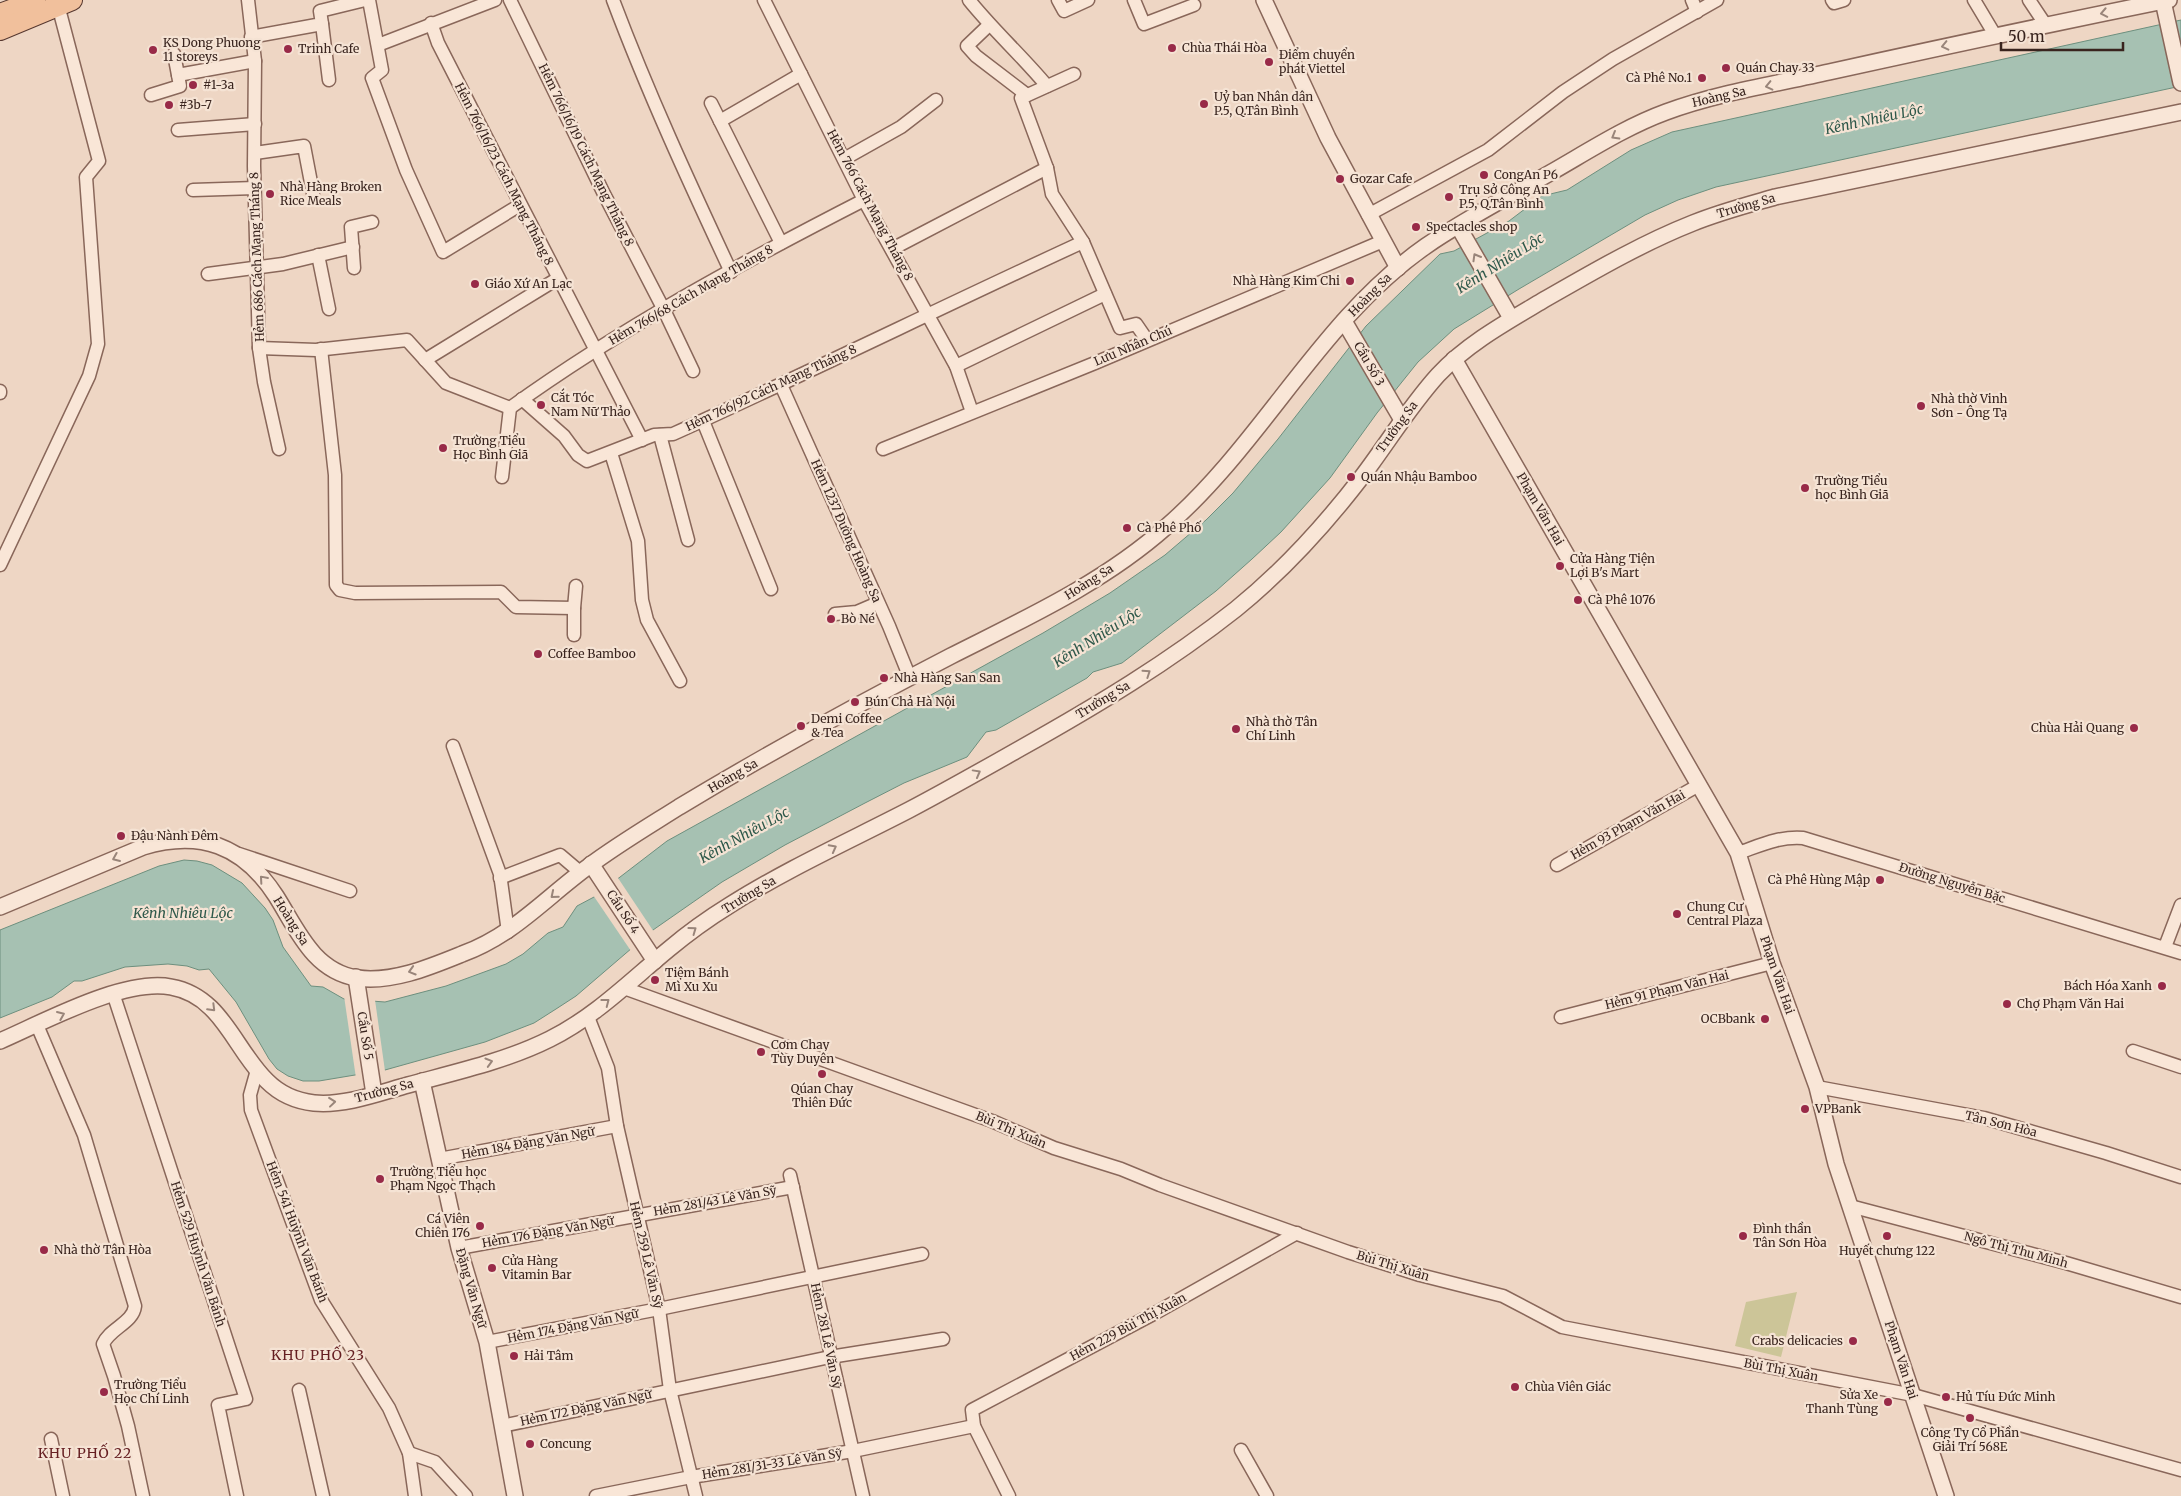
<svg xmlns="http://www.w3.org/2000/svg" width="2181" height="1496" font-family="Merriweather,serif">
<style>
.green{fill:#ccc598}
.water{fill:#a6c1b2;stroke:#6d8f7e}
.pier{fill:#eed6c4}
.lines{fill:none;stroke-linecap:round;stroke-linejoin:round}
.minor-casing{stroke:#89675a;stroke-width:15}
.tertiary-casing{stroke:#89675a;stroke-width:18}
.primary-casing{stroke:#56372f;stroke-width:22}
.minor{stroke:#f9e6d7;stroke-width:12}
.tertiary{stroke:#f9e6d7;stroke-width:15}
.primary{stroke:#f1c09c;stroke-width:20}
.oneway{stroke:#99857a}
.poi-dot{fill:#982a48;stroke:#f5e3d4;stroke-width:2}
.labels{text-anchor:middle;stroke-width:4.5;stroke-linejoin:round;paint-order:stroke}
.poi-label{font-size:12px;fill:#39241e;stroke:#f5e3d4;text-anchor:start}
.street-label{font-size:12px;fill:#39241e;stroke:#f5e3d4}
.water-label{font-size:14px;font-style:italic;fill:#2e584a;stroke:#f5e3d4}
.neighbourhood-label{font-size:14px;letter-spacing:1px;fill:#651e21;stroke:#f5e3d4}
</style>
<rect width="100%" height="100%" fill="#eed6c4"/>
<!-- green -->
<polygon class="green" points="1797,1292 1781,1357 1735,1346 1746,1302"/>
<!-- water -->
<polygon class="water" points="2181,20 2181,86 1716,187 1678,200 1645,215 1519,289 1454,329 1418,362 1377,413 1330,478 1281,532 1252,559 1216,591 1122,663 1093,672 1087,678 996,730 986,732 967,757 904,783 865,803 785,845 722,882 653,930 576,996 556,1009 534,1023 485,1042 385,1070 319,1081 303,1081 288,1076 277,1069 269,1059 236,1002 209,969 199,970 187,966 168,964 125,967 82,981 74,981 52,997 0,1018 0,930 159,866 184,860 197,861 212,865 242,883 265,908 273,920 283,947 311,986 323,987 344,999 385,1002 446,986 506,964 523,954 548,933 563,927 577,906 594,897 667,841 1043,633 1110,593 1165,555 1206,520 1233,493 1278,439 1366,326 1440,254 1454,251 1509,221 1542,196 1567,190 1631,150 1672,132"/>
<!-- pier -->
<g class="pier">
<polygon points="616,875 654,932 631,951 593,895"/>
<polygon points="344,996 375,1000 385,1071 356,1078"/>
</g>
<g class="lines">
<defs>
<g id="minor">
<path d="M248,0l7,61 -1,105 5,182 57,2 91,-10 39,43 64,25c111,-80 233,-146 354,-208"/>
<polyline points="369,0 382,70 372,78 406,170 443,252 520,205"/>
<polyline points="510,0 604,194 664,310 693,371"/>
<path d="M613,0c35,93 76,182 118,272"/>
<polyline points="764,0 864,200 956,366 972,412"/>
<path d="M969,0c24,30 53,56 78,86"/>
<polyline points="1058,0 1064,11 1088,0"/>
<polyline points="1134,0 1144,24 1194,5"/>
<polyline points="1692,0 1697,12"/>
<polyline points="1832,0 1834,3 1844,0"/>
<polyline points="1974,0 1995,35"/>
<polyline points="2029,0 2045,24"/>
<polyline points="431,23 438,43 482,129 642,440"/>
<polyline points="322,24 329,80"/>
<polyline points="989,25 967,46 976,56 1027,95"/>
<polyline points="251,37 322,24 320,11 365,0"/>
<polyline points="378,45 495,0"/>
<polyline points="174,54 178,75 255,61"/>
<polyline points="1074,74 1021,98 1047,168 1052,194 1083,242 1120,328 1136,324 1147,340"/>
<polyline points="151,95 180,86 178,75"/>
<polyline points="711,103 781,243"/>
<polyline points="720,121 801,74"/>
<polyline points="178,130 255,124"/>
<polyline points="255,153 304,146 313,193"/>
<polyline points="844,159 901,127 936,100"/>
<polyline points="193,190 255,188"/>
<polyline points="1368,215 1488,150 1563,92 1613,59 1717,0"/>
<polyline points="892,249 1047,168"/>
<polyline points="318,255 329,309"/>
<polyline points="354,268 351,227 372,222"/>
<polyline points="208,274 283,264 353,247"/>
<polyline points="259,348 264,382 279,449"/>
<polyline points="321,349 335,475 336,585 340,590 355,593 501,592 516,607 574,608 576,586"/>
<polyline points="425,360 557,279"/>
<polyline points="956,366 1105,294"/>
<polyline points="781,385 889,626 910,678"/>
<polyline points="0,391 0,393"/>
<path d="M522,399l42,37 14,19 9,6 67,-26 19,-1c137,-62 273,-129 410,-192"/>
<polyline points="703,421 771,589"/>
<polyline points="660,435 688,540"/>
<polyline points="883,449 1095,363 1383,241"/>
<polyline points="611,453 638,541 642,600 647,620 680,681"/>
<polyline points="502,477 510,408"/>
<polyline points="0,565 89,376 98,344 86,177 99,161 58,5"/>
<polyline points="574,608 574,635"/>
<polyline points="835,614 857,612 878,603"/>
<polyline points="453,746 500,874 508,932"/>
<path d="M1738,853c21,-7 41,-17 65,-15l378,115"/>
<polyline points="239,854 350,891"/>
<polyline points="1557,865 1699,785"/>
<polyline points="500,878 560,855 580,872"/>
<polyline points="2165,947 2181,905"/>
<polyline points="624,988 992,1121 1054,1148 1121,1169 1160,1185 1348,1252 1420,1275 1503,1296 1562,1327 1913,1395 2181,1470"/>
<polyline points="113,993 246,1399 218,1405 237,1496"/>
<polyline points="588,1017 608,1068 617,1126 659,1309 670,1390 696,1496"/>
<polyline points="1561,1017 1772,963"/>
<path d="M37,1025l47,110 51,171c-2,17 -25,22 -32,38l11,32 14,50 15,70"/>
<polyline points="2133,1051 2181,1067"/>
<polyline points="257,1070 250,1095 251,1110 321,1300 389,1408 409,1453 415,1496"/>
<polyline points="1817,1087 1984,1118 2106,1153 2181,1177"/>
<polyline points="439,1159 617,1126"/>
<polyline points="790,1175 863,1496"/>
<polyline points="1850,1206 2066,1263 2181,1297"/>
<polyline points="459,1248 793,1187"/>
<polyline points="487,1342 659,1309 922,1254"/>
<polyline points="299,1390 323,1496"/>
<polyline points="502,1426 830,1357 943,1339"/>
<polyline points="51,1439 63,1496"/>
<polyline points="1241,1450 1267,1496"/>
<polyline points="409,1453 435,1462 466,1496"/>
<polyline points="596,1496 691,1477 853,1451 974,1426"/>
<polyline points="1009,1496 974,1426 972,1410 1157,1312 1297,1233"/>
</g>
<g id="tertiary">
<polyline points="1264,0 1328,138 1398,268"/>
<polyline points="2163,1 2181,83"/>
<polyline points="1458,226 1511,318"/>
<polyline points="1344,321 1402,420"/>
<polyline points="1454,359 1738,853 1772,963 1817,1087 1836,1164 1946,1496"/>
<polyline points="591,864 655,961"/>
<path d="M0,907l143,-60c57,-17 100,-2 133,49 21,33 37,75 81,82 35,5 73,-11 105,-24 52,-19 83,-56 127,-88 28,-21 60,-40 90,-59 88,-53 181,-104 272,-151 75,-38 152,-73 215,-129 97,-84 154,-207 260,-281 39,-27 82,-49 124,-73 37,-21 75,-46 116,-61 51,-19 110,-28 163,-40 113,-25 226,-49 340,-72"/>
<polyline points="356,977 374,1094"/>
<path d="M0,1041c44,-19 124,-63 171,-54 51,9 63,62 96,94 13,13 29,20 47,22 31,3 65,-10 94,-18 48,-13 98,-24 142,-46 46,-23 80,-58 119,-90 19,-16 40,-31 61,-44 57,-36 119,-64 179,-95 38,-20 75,-41 112,-62 75,-42 148,-86 215,-139 47,-38 88,-83 125,-131 26,-34 48,-71 77,-103 29,-31 67,-52 104,-74 49,-28 98,-57 151,-78 27,-11 54,-18 82,-26l406,-85"/>
<polyline points="422,1081 459,1248 487,1342 515,1496"/>
</g>
<g id="primary">
<polyline points="0,14 35,1"/>
<polyline points="0,30 72,0"/>
</g>
</defs>
<!-- minor casing -->
<use href="#minor" class="minor-casing"/>
<!-- tertiary casing -->
<use href="#tertiary" class="tertiary-casing"/>
<!-- primary casing -->
<use href="#primary" class="primary-casing"/>
<!-- minor -->
<use href="#minor" class="minor"/>
<!-- tertiary -->
<use href="#tertiary" class="tertiary"/>
<!-- primary -->
<use href="#primary" class="primary"/>
</g>
<!-- one-way arrows -->
<defs><path id="oneway-chevron" d="M-2-3.5L2.5 0L-2 3.5" fill="none" stroke-width="1.6" stroke-linecap="round" stroke-linejoin="round" transform="scale(1.25)"/></defs>
<g class="oneway">
<use href="#oneway-chevron" transform="translate(2104 13) rotate(169)"/>
<use href="#oneway-chevron" transform="translate(1945 46) rotate(167)"/>
<use href="#oneway-chevron" transform="translate(1769 86) rotate(167)"/>
<use href="#oneway-chevron" transform="translate(1615 136) rotate(150)"/>
<use href="#oneway-chevron" transform="translate(1476 257) rotate(-120)"/>
<use href="#oneway-chevron" transform="translate(1147 673) rotate(-34)"/>
<use href="#oneway-chevron" transform="translate(977 773) rotate(-29)"/>
<use href="#oneway-chevron" transform="translate(833 848) rotate(-28)"/>
<use href="#oneway-chevron" transform="translate(116 858) rotate(157)"/>
<use href="#oneway-chevron" transform="translate(263 879) rotate(-131)"/>
<use href="#oneway-chevron" transform="translate(554 895) rotate(140)"/>
<use href="#oneway-chevron" transform="translate(693 930) rotate(-36)"/>
<use href="#oneway-chevron" transform="translate(412 971) rotate(163)"/>
<use href="#oneway-chevron" transform="translate(606 1002) rotate(-38)"/>
<use href="#oneway-chevron" transform="translate(212 1008) rotate(45)"/>
<use href="#oneway-chevron" transform="translate(61 1015) rotate(-23)"/>
<use href="#oneway-chevron" transform="translate(489 1062) rotate(-16)"/>
<use href="#oneway-chevron" transform="translate(332 1102) rotate(-6)"/>
</g>
<!-- markers -->
<g class="poi-dot">
<circle cx="1172" cy="48" r="5"/>
<circle cx="288" cy="49" r="5"/>
<circle cx="153" cy="50" r="5"/>
<circle cx="1269" cy="62" r="5"/>
<circle cx="1726" cy="68" r="5"/>
<circle cx="1702" cy="78" r="5"/>
<circle cx="193" cy="85" r="5"/>
<circle cx="1204" cy="104" r="5"/>
<circle cx="169" cy="105" r="5"/>
<circle cx="1484" cy="175" r="5"/>
<circle cx="1340" cy="179" r="5"/>
<circle cx="270" cy="194" r="5"/>
<circle cx="1449" cy="197" r="5"/>
<circle cx="1416" cy="227" r="5"/>
<circle cx="1350" cy="281" r="5"/>
<circle cx="475" cy="284" r="5"/>
<circle cx="541" cy="405" r="5"/>
<circle cx="1921" cy="406" r="5"/>
<circle cx="443" cy="448" r="5"/>
<circle cx="1351" cy="477" r="5"/>
<circle cx="1805" cy="488" r="5"/>
<circle cx="1127" cy="528" r="5"/>
<circle cx="1560" cy="566" r="5"/>
<circle cx="1578" cy="600" r="5"/>
<circle cx="831" cy="619" r="5"/>
<circle cx="538" cy="654" r="5"/>
<circle cx="884" cy="678" r="5"/>
<circle cx="855" cy="702" r="5"/>
<circle cx="801" cy="726" r="5"/>
<circle cx="2134" cy="728" r="5"/>
<circle cx="1236" cy="729" r="5"/>
<circle cx="121" cy="836" r="5"/>
<circle cx="1880" cy="880" r="5"/>
<circle cx="1677" cy="914" r="5"/>
<circle cx="655" cy="980" r="5"/>
<circle cx="2162" cy="986" r="5"/>
<circle cx="2007" cy="1004" r="5"/>
<circle cx="1765" cy="1019" r="5"/>
<circle cx="761" cy="1052" r="5"/>
<circle cx="822" cy="1074" r="5"/>
<circle cx="1805" cy="1109" r="5"/>
<circle cx="380" cy="1179" r="5"/>
<circle cx="480" cy="1226" r="5"/>
<circle cx="1743" cy="1236" r="5"/>
<circle cx="1887" cy="1236" r="5"/>
<circle cx="44" cy="1250" r="5"/>
<circle cx="492" cy="1268" r="5"/>
<circle cx="1853" cy="1341" r="5"/>
<circle cx="514" cy="1356" r="5"/>
<circle cx="1515" cy="1387" r="5"/>
<circle cx="104" cy="1392" r="5"/>
<circle cx="1946" cy="1397" r="5"/>
<circle cx="1888" cy="1402" r="5"/>
<circle cx="1970" cy="1418" r="5"/>
<circle cx="530" cy="1444" r="5"/>
</g>
<g class="labels">
<!-- poi labels -->
<g class="poi-label">
<text x="163" y="47">KS Dong Phuong<tspan x="163" dy="14">11 storeys</tspan></text>
<text x="1182" y="52">Chùa Thái Hòa</text>
<text x="298" y="53">Trinh Cafe</text>
<text x="1279" y="59">Điểm chuyển<tspan x="1279" dy="14">phát Viettel</tspan></text>
<text x="1736" y="72">Quán Chay 33</text>
<text x="1692" y="82" text-anchor="end">Cà Phê No.1</text>
<text x="203" y="89">#1-3a</text>
<text x="1214" y="101">Uỷ ban Nhân dân<tspan x="1214" dy="14">P.5, Q.Tân Bình</tspan></text>
<text x="179" y="109">#3b-7</text>
<text x="1494" y="179">CongAn P6</text>
<text x="1350" y="183">Gozar Cafe</text>
<text x="280" y="191">Nhà Hàng Broken<tspan x="280" dy="14">Rice Meals</tspan></text>
<text x="1459" y="194">Trụ Sở Công An<tspan x="1459" dy="14">P.5, Q.Tân Bình</tspan></text>
<text x="1426" y="231">Spectacles shop</text>
<text x="1340" y="285" text-anchor="end">Nhà Hàng Kim Chi</text>
<text x="485" y="288">Giáo Xứ An Lạc</text>
<text x="551" y="402">Cắt Tóc<tspan x="551" dy="14">Nam Nữ Thảo</tspan></text>
<text x="1931" y="403">Nhà thờ Vinh<tspan x="1931" dy="14">Sơn - Ông Tạ</tspan></text>
<text x="453" y="445">Trường Tiểu<tspan x="453" dy="14">Học Bình Giã</tspan></text>
<text x="1361" y="481">Quán Nhậu Bamboo</text>
<text x="1815" y="485">Trường Tiểu<tspan x="1815" dy="14">học Bình Giã</tspan></text>
<text x="1137" y="532">Cà Phê Phố</text>
<text x="1570" y="563">Cửa Hàng Tiện<tspan x="1570" dy="14">Lợi B's Mart</tspan></text>
<text x="1588" y="604">Cà Phê 1076</text>
<text x="841" y="623">Bò Né</text>
<text x="548" y="658">Coffee Bamboo</text>
<text x="894" y="682">Nhà Hàng San San</text>
<text x="865" y="706">Bún Chả Hà Nội</text>
<text x="811" y="723">Demi Coffee<tspan x="811" dy="14">&amp; Tea</tspan></text>
<text x="1246" y="726">Nhà thờ Tân<tspan x="1246" dy="14">Chí Linh</tspan></text>
<text x="2124" y="732" text-anchor="end">Chùa Hải Quang</text>
<text x="131" y="840">Đậu Nành Đêm</text>
<text x="1870" y="884" text-anchor="end">Cà Phê Hùng Mập</text>
<text x="1687" y="911">Chung Cư<tspan x="1687" dy="14">Central Plaza</tspan></text>
<text x="665" y="977">Tiệm Bánh<tspan x="665" dy="14">Mì Xu Xu</tspan></text>
<text x="2152" y="990" text-anchor="end">Bách Hóa Xanh</text>
<text x="2017" y="1008">Chợ Phạm Văn Hai</text>
<text x="1755" y="1023" text-anchor="end">OCBbank</text>
<text x="771" y="1049">Cơm Chay<tspan x="771" dy="14">Tùy Duyên</tspan></text>
<text x="822" y="1093" text-anchor="middle">Qúan Chay<tspan x="822" dy="14">Thiên Đức</tspan></text>
<text x="1815" y="1113">VPBank</text>
<text x="390" y="1176">Trường Tiểu học<tspan x="390" dy="14">Phạm Ngọc Thạch</tspan></text>
<text x="470" y="1223" text-anchor="end">Cá Viên<tspan x="470" dy="14">Chiên 176</tspan></text>
<text x="1753" y="1233">Đình thần<tspan x="1753" dy="14">Tân Sơn Hòa</tspan></text>
<text x="54" y="1254">Nhà thờ Tân Hòa</text>
<text x="1887" y="1255" text-anchor="middle">Huyết chưng 122</text>
<text x="502" y="1265">Cửa Hàng<tspan x="502" dy="14">Vitamin Bar</tspan></text>
<text x="1843" y="1345" text-anchor="end">Crabs delicacies</text>
<text x="524" y="1360">Hải Tâm</text>
<text x="114" y="1389">Trường Tiểu<tspan x="114" dy="14">Học Chí Linh</tspan></text>
<text x="1525" y="1391">Chùa Viên Giác</text>
<text x="1878" y="1399" text-anchor="end">Sửa Xe<tspan x="1878" dy="14">Thanh Tùng</tspan></text>
<text x="1956" y="1401">Hủ Tíu Đức Minh</text>
<text x="1970" y="1437" text-anchor="middle">Công Ty Cổ Phần<tspan x="1970" dy="14">Giải Trí 568E</tspan></text>
<text x="540" y="1448">Concung</text>
</g>
<!-- street labels -->
<g class="street-label">
<text transform="translate(1719 97) rotate(-13)" y="4">Hoàng Sa</text>
<text transform="translate(586 155) rotate(64)" y="4">Hẻm 766/16/19 Cách Mạng Tháng 8</text>
<text transform="translate(504 174) rotate(63)" y="4">Hẻm 766/16/23 Cách Mạng Tháng 8</text>
<text transform="translate(870 205) rotate(62)" y="4">Hẻm 766 Cách Mạng Tháng 8</text>
<text transform="translate(1746 206) rotate(-16)" y="4">Trường Sa</text>
<text transform="translate(257 257) rotate(-92)" y="4">Hẻm 686 Cách Mạng Tháng 8</text>
<text transform="translate(691 295) rotate(-30)" y="4">Hẻm 766/68 Cách Mạng Tháng 8</text>
<text transform="translate(1370 295) rotate(-45)" y="4">Hoàng Sa</text>
<text transform="translate(1133 346) rotate(-23)" y="4">Lưu Nhân Chú</text>
<text transform="translate(1369 364) rotate(60)" y="4">Cầu Số 3</text>
<text transform="translate(771 388) rotate(-25)" y="4">Hẻm 766/92 Cách Mạng Tháng 8</text>
<text transform="translate(1397 427) rotate(-54)" y="4">Trường Sa</text>
<text transform="translate(1540 509) rotate(60)" y="4">Phạm Văn Hai</text>
<text transform="translate(846 531) rotate(66)" y="4">Hẻm 1237 Đường Hoàng Sa</text>
<text transform="translate(1089 582) rotate(-32)" y="4">Hoàng Sa</text>
<text transform="translate(1103 700) rotate(-31)" y="4">Trường Sa</text>
<text transform="translate(733 776) rotate(-30)" y="4">Hoàng Sa</text>
<text transform="translate(1628 825) rotate(-29)" y="4">Hẻm 93 Phạm Văn Hai</text>
<text transform="translate(1952 883) rotate(17)" y="4">Đường Nguyễn Bặc</text>
<text transform="translate(749 895) rotate(-31)" y="4">Trường Sa</text>
<text transform="translate(623 912) rotate(57)" y="4">Cầu Số 4</text>
<text transform="translate(291 921) rotate(58)" y="4">Hoàng Sa</text>
<text transform="translate(1777 975) rotate(71)" y="4">Phạm Văn Hai</text>
<text transform="translate(1667 990) rotate(-14)" y="4">Hẻm 91 Phạm Văn Hai</text>
<text transform="translate(365 1036) rotate(81)" y="4">Cầu Số 5</text>
<text transform="translate(384 1091) rotate(-15)" y="4">Trường Sa</text>
<text transform="translate(2001 1124) rotate(14)" y="4">Tân Sơn Hòa</text>
<text transform="translate(1011 1130) rotate(23)" y="4">Bùi Thị Xuân</text>
<text transform="translate(528 1143) rotate(-10)" y="4">Hẻm 184 Đặng Văn Ngữ</text>
<text transform="translate(715 1201) rotate(-10)" y="4">Hẻm 281/43 Lê Văn Sỹ</text>
<text transform="translate(297 1232) rotate(69)" y="4">Hẻm 541 Huỳnh Văn Bánh</text>
<text transform="translate(548 1232) rotate(-10)" y="4">Hẻm 176 Đặng Văn Ngữ</text>
<text transform="translate(2016 1250) rotate(15)" y="4">Ngô Thị Thu Minh</text>
<text transform="translate(198 1254) rotate(72)" y="4">Hẻm 529 Huỳnh Văn Bánh</text>
<text transform="translate(646 1255) rotate(77)" y="4">Hẻm 259 Lê Văn Sỹ</text>
<text transform="translate(1393 1266) rotate(17)" y="4">Bùi Thị Xuân</text>
<text transform="translate(471 1288) rotate(74)" y="4">Đặng Văn Ngữ</text>
<text transform="translate(573 1326) rotate(-11)" y="4">Hẻm 174 Đặng Văn Ngữ</text>
<text transform="translate(1128 1327) rotate(-28)" y="4">Hẻm 229 Bùi Thị Xuân</text>
<text transform="translate(826 1336) rotate(78)" y="4">Hẻm 281 Lê Văn Sỹ</text>
<text transform="translate(1901 1360) rotate(72)" y="4">Phạm Văn Hai</text>
<text transform="translate(1781 1370) rotate(11)" y="4">Bùi Thị Xuân</text>
<text transform="translate(586 1408) rotate(-12)" y="4">Hẻm 172 Đặng Văn Ngữ</text>
<text transform="translate(772 1464) rotate(-9)" y="4">Hẻm 281/31-33 Lê Văn Sỹ</text>
</g>
<!-- water labels -->
<g class="water-label">
<text transform="translate(1874 119) rotate(-12)" y="5">Kênh Nhiêu Lộc</text>
<text transform="translate(1500 263) rotate(-32)" y="5">Kênh Nhiêu Lộc</text>
<text transform="translate(1097 637) rotate(-32)" y="5">Kênh Nhiêu Lộc</text>
<text transform="translate(744 835) rotate(-29)" y="5">Kênh Nhiêu Lộc</text>
<text x="183" y="918">Kênh Nhiêu Lộc</text>
</g>
<!-- neighbourhood labels -->
<g class="neighbourhood-label">
<text x="318" y="1360">KHU PHỐ 23</text>
<text x="85" y="1458">KHU PHỐ 22</text>
</g>
</g>
<!-- scale -->
<path d="M2001 42v8h122v-8" fill="none" stroke="#39241e" stroke-width="2.5"/>
<text x="2008" y="42" font-size="15" fill="#39241e" stroke="#f5e3d4" stroke-width="4" paint-order="stroke">50 m</text>
</svg>
